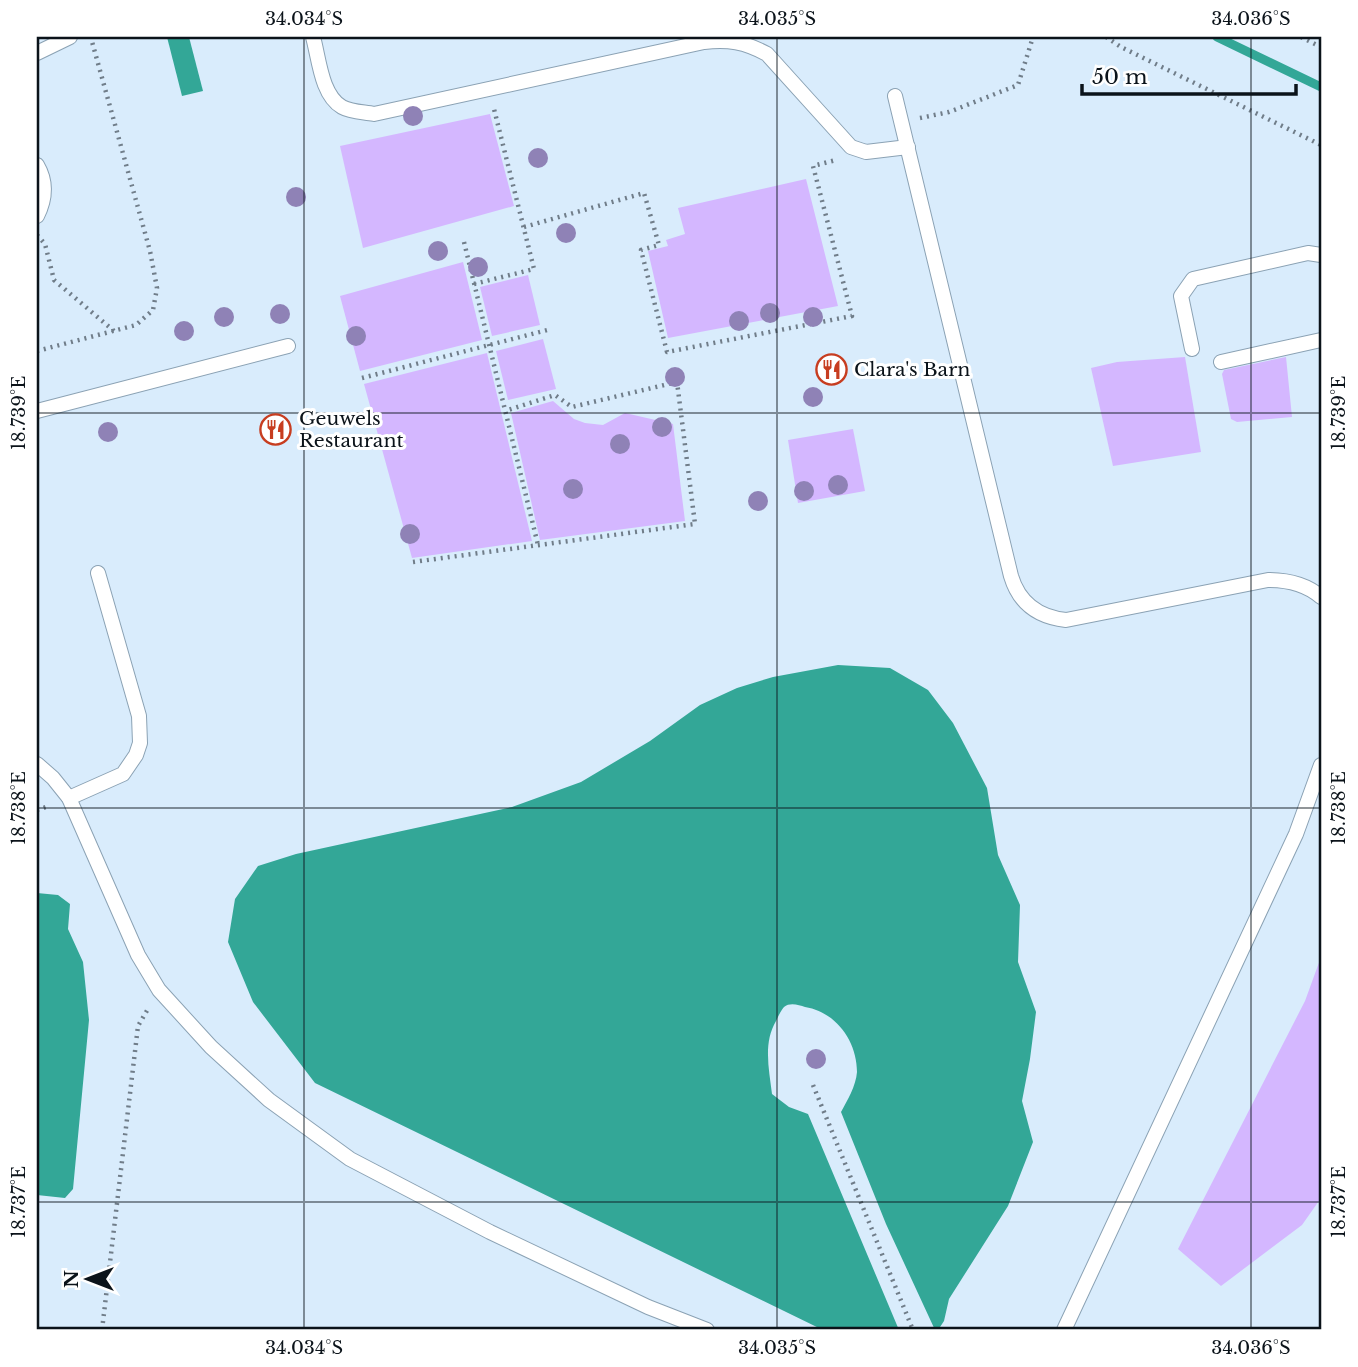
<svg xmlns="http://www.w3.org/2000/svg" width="1358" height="1367" font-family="'Libre Baskerville',serif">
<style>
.green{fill:#d4b7ff}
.water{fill:#33a797}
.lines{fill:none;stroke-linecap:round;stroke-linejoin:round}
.stream{stroke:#33a797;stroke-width:9}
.service-casing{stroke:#8ba2b4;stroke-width:16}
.path{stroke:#707d89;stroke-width:4.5;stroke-dasharray:2 5;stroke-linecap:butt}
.service{stroke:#fff;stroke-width:14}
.tree{fill:#8f82b6}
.ticks{fill:none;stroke:#0b131a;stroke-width:2;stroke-opacity:0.45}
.labels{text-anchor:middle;stroke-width:6;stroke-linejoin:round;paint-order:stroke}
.poi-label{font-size:19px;fill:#0b131a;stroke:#fff;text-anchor:start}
.neatline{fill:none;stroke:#0b131a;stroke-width:2.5}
.ticks-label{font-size:18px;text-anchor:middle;fill:#0b131a}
</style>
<rect width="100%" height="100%" fill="#d9ecfc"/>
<!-- green -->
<g class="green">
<polygon points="490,114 514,206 363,248 340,146"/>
<polygon points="806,179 838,306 668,338 648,251 668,246 666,240 685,234 678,208"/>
<polygon points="463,262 482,340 360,371 340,296"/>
<polygon points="528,275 540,325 492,336 480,287"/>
<polygon points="543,339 556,389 508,400 496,351"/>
<polygon points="487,353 532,541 412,558 364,384"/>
<polygon points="1185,357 1201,452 1113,466 1091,368 1117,362"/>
<polygon points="1286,357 1292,417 1237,422 1231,419 1222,374 1224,370"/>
<polygon points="553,401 574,419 585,423 603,425 625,413 673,424 685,521 540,540 511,413"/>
<polygon points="853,429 865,491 798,503 788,440"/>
<polygon points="1321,957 1321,1198 1302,1225 1221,1286 1178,1249 1305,1001"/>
</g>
<!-- water -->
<g class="water">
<polygon points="167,37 189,37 203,91 182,96"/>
<path d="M838,665l52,3 38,22 25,33 34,65 11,67 22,50 -2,57 18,50 -6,47 -8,42 11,41 -25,64 -59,93 -5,22 -6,9h-3l-49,-106 -45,-112c6,-11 15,-26 16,-40 0,-31 -21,-60 -52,-65 -6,-2 -15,-5 -21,0 -3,3 -6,10 -8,14 -13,22 -7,48 -4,73l17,13 19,7 91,216h-76l-508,-247 -62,-81 -25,-60 7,-43 23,-33 38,-12 216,-47 69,-25 69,-41 50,-36 37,-17 36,-11z"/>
<polygon points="37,893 58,895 70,904 68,929 83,962 89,1020 73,1189 65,1198 37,1195"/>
</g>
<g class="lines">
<!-- stream -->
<polyline class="stream" points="1217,37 1321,87"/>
<defs>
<g id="service">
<path d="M313,37c6,21 8,58 29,70 9,5 22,5 32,7l330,-72c24,-3 41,0 63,12l84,93 15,5 42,-5"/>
<polyline points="37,53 70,37"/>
<path d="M895,96l116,480c8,27 27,41 55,44l202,-40c20,0 38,4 53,17"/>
<path d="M37,165c10,17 9,33 0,51"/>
<polyline points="1192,349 1181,296 1193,279 1308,253 1321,255"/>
<polyline points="1221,362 1321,340"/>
<polyline points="37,411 288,346"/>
<polyline points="37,764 53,778 69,798 138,955 159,990 211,1047 269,1100 350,1159 490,1232 648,1307 707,1330"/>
<polyline points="69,798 123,774 136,755 140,743 139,716 98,573"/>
<polyline points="1064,1330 1296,834 1321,765"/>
</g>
</defs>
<!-- service casing -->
<use href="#service" class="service-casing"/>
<!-- path -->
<g class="path">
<polyline points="1106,37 1121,47 1321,145"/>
<polyline points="1301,37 1321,47"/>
<polyline points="920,118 949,112 1018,85 1033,37"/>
<polyline points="524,227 644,193 659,245 641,250 667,352 852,316 813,166 836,160"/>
<polyline points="37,235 45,244 54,280 114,331"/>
<polyline points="464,242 538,545"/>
<polyline points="474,284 534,269 494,109"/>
<polyline points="37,351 136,325 153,310 157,288 150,251 91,38"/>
<polyline points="362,378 551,329"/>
<polyline points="413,562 695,524 677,382 572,407 555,395 505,411"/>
<polyline points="37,810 49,806"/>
<polyline points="813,1085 913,1330"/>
<polyline points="102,1330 138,1026 149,1007"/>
</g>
<!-- service -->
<use href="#service" class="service"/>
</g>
<!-- trees -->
<g class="tree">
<circle cx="413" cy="116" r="10"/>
<circle cx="538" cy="158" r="10"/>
<circle cx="296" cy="197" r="10"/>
<circle cx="566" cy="233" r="10"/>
<circle cx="438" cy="251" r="10"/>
<circle cx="478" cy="267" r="10"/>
<circle cx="770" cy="313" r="10"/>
<circle cx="280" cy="314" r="10"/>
<circle cx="224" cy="317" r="10"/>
<circle cx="813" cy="317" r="10"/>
<circle cx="739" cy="321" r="10"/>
<circle cx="184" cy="331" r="10"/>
<circle cx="356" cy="336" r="10"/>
<circle cx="675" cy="377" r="10"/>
<circle cx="813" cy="397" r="10"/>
<circle cx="662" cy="427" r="10"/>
<circle cx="108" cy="432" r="10"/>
<circle cx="620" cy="444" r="10"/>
<circle cx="838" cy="485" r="10"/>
<circle cx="573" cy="489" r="10"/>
<circle cx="804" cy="491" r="10"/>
<circle cx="758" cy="501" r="10"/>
<circle cx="410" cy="534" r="10"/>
<circle cx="816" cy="1059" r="10"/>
</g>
<!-- ticks -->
<path class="ticks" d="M304,37v1293M777,37v1293M1251,37v1293M37,413h1284M37,808h1284M37,1202h1284"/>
<!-- icons -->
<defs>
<symbol id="restaurant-ring" viewBox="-11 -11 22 22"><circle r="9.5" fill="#fff" stroke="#c73d20" stroke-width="1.5"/><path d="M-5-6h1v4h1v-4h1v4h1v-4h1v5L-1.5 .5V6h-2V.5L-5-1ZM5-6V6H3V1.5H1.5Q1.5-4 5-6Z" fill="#c73d20"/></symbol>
</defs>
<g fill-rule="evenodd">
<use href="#restaurant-ring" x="814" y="352" width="35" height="35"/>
<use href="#restaurant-ring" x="258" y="412" width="35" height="35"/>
</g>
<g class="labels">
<!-- poi labels -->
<g class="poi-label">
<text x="854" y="376">Clara's Barn</text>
<text x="299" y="425">Geuwels<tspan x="299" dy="22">Restaurant</tspan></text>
</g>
</g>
<!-- border -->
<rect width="1358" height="1367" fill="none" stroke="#ffffff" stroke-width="77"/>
<!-- north arrow -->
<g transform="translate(88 1279) rotate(270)" stroke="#ffffff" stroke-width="5" paint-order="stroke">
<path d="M0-5L12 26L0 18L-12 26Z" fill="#0b131a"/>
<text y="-10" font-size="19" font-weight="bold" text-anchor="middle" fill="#0b131a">N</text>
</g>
<!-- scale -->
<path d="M1082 84v10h214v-10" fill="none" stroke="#0b131a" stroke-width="3.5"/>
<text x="1092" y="84" font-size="21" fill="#0b131a" stroke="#ffffff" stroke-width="5" paint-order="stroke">50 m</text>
<rect x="38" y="38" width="1282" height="1290" class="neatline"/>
<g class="ticks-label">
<text x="304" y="25">34.034°S</text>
<text x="777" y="25">34.035°S</text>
<text x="1251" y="25">34.036°S</text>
<text transform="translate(1339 413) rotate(-90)" y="6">18.739°E</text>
<text transform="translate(19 413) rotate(-90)" y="6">18.739°E</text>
<text transform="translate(1339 808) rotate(-90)" y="6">18.738°E</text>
<text transform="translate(19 808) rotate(-90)" y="6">18.738°E</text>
<text transform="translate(1339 1202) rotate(-90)" y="6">18.737°E</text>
<text transform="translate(19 1202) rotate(-90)" y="6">18.737°E</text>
<text x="304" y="1354">34.034°S</text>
<text x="777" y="1354">34.035°S</text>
<text x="1251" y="1354">34.036°S</text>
</g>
</svg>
